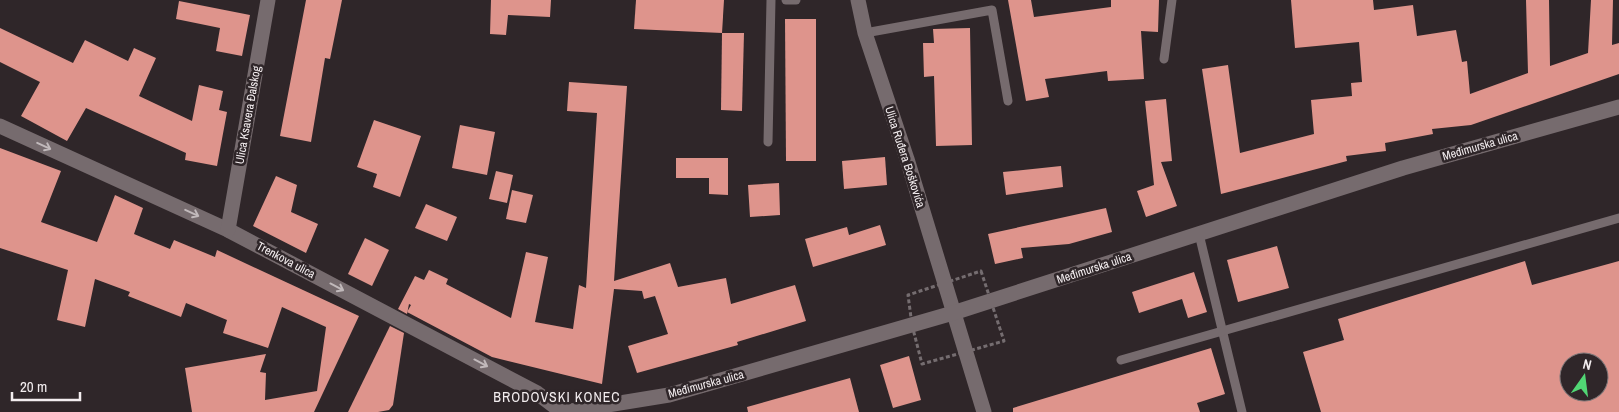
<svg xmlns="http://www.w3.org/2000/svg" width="1619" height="412" font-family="'Archivo Narrow',sans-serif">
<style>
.building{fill:#de948c;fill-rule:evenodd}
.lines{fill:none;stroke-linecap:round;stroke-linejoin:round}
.path{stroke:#756d70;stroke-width:3;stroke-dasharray:4 2.5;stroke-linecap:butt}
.lane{stroke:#766b6e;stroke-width:9}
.street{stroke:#766b6e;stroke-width:15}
.secondary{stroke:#766b6e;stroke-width:15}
.oneway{stroke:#c1b9bb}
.labels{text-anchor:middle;stroke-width:5;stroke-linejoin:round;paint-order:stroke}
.street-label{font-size:12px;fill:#f3edef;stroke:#2f2629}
.neighbourhood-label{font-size:14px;letter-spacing:1px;fill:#f3edef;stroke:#2f2629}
</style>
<rect width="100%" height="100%" fill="#2f2629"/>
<!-- building -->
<g class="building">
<polygon points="306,0 342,0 330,59 325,58 311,142 280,136"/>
<polygon points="491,0 551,0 550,17 508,15 506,35 490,34"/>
<polygon points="636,0 724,0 722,33 634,29"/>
<polygon points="1008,0 1031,0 1034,17 1111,7 1111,0 1159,0 1158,32 1141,31 1144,79 1108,81 1107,71 1045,79 1049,97 1026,101"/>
<polygon points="1291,0 1373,0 1374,10 1413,5 1417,36 1456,30 1462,62 1467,61 1470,94 1528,73 1526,0 1549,0 1550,66 1588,53 1591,0 1613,0 1612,45 1619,43 1619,74 1471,125 1432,129 1433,134 1385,143 1386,151 1346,156 1347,161 1221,194 1202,69 1228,65 1240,153 1314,134 1311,100 1352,96 1351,83 1362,82 1359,42 1295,48"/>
<polygon points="179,1 250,15 242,56 216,51 220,28 176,19"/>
<polygon points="785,19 816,19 816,161 786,161"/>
<polygon points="0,28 73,63 85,40 128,61 134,48 156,58 139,96 192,121 199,85 223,91 219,110 227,112 217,166 185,160 186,153 86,108 67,141 21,116 40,82 0,62"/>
<polygon points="970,28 972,145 936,146 934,76 924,77 923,43 934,43 933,29"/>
<polygon points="722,33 744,33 742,111 721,110"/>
<polygon points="569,82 627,86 614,281 670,263 678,287 726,278 731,304 795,285 806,321 737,342 738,345 637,373 628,346 668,334 655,296 644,299 642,291 614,289 602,384 492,357 407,312 411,305 409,304 407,314 398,309 415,276 424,280 429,270 448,279 446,284 511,318 526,252 548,257 535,322 573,329 579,285 586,288 597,113 567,111"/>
<polygon points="1166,99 1172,161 1161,162 1177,206 1146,217 1137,191 1154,185 1145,101"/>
<polygon points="374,120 421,136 400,197 373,187 377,174 357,167"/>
<polygon points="460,125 495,132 487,175 452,168"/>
<polygon points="0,148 61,171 41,222 97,242 115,195 143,208 134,234 170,249 174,240 215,257 217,250 359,316 314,412 192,412 185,368 266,354 260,372 266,373 265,400 317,391 326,327 282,307 268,348 223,333 227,320 186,303 181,317 128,296 130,292 95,279 85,327 57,320 68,270 0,248"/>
<polygon points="885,157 887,185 844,189 842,161"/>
<polygon points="676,158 728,158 728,195 709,194 709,178 676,178"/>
<polygon points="1061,166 1063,187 1006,195 1003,172"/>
<polygon points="496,171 513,175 507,203 489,199"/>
<polygon points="276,176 297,185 291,212 318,224 306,253 253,226"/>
<polygon points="779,183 780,215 750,217 748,185"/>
<polygon points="512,190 533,195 526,223 506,219"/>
<polygon points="426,204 457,217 447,241 415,228"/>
<polygon points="1106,208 1112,232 1069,244 1021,248 1023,258 995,264 988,234"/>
<polygon points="880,225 886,245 813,267 805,239 847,227 849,235"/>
<polygon points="365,238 389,250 372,286 348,274"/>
<polygon points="1277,246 1289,288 1238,302 1227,260"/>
<path d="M1525,261l7,24 87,-24v151h-298l-18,-60 41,-12 -6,-21zM1569,362h30v30h-30z"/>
<polygon points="1194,272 1207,312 1188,318 1182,299 1139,313 1132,292"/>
<polygon points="390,326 404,333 393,405 389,410 378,412 348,412"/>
<polygon points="1211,348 1225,394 1197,403 1200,412 1013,412 1013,408"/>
<polygon points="909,356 921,400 893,408 880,365"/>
<polygon points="850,378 859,412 748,412 747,407"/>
</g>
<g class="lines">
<!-- path -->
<polygon class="path" points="981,271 1004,341 922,364 912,325 908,295"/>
<!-- lane -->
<g class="lane">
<polyline points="786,0 796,0"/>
<polyline points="865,33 992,10 1008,101"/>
<polyline points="1164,59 1172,0"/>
<polyline points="768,142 771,0"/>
<polyline points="1199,234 1242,412"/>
<polyline points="1121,360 1619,218"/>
</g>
<!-- street -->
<g class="street">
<polyline points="0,126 228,230 537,393 562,412"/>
<polyline points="228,230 268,0"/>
</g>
<!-- secondary -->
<g class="secondary">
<polyline points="858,0 865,33 907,159 984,412"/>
<polyline points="565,412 669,395 953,313 1403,168 1619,107"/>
</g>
</g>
<!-- one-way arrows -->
<defs><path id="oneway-shaft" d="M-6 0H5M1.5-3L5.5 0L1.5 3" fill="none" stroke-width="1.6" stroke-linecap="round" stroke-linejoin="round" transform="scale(1.25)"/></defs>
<g class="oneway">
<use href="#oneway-shaft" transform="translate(44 146) rotate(25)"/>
<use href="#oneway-shaft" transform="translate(192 213) rotate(25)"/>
<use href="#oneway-shaft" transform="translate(337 287) rotate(28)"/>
<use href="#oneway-shaft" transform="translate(481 363) rotate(28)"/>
</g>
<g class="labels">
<!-- street labels -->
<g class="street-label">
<text transform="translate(248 115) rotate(-80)" y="4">Ulica Ksavera Đalskog</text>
<text transform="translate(1480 146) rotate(-16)" y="4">Međimurska ulica</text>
<text transform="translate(905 157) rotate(72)" y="4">Ulica Ruđera Boškovića</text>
<text transform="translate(286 260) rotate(28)" y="4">Trenkova ulica</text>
<text transform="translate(1094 268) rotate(-18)" y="4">Međimurska ulica</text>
<text transform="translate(706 384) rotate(-15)" y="4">Međimurska ulica</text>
</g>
<!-- neighbourhood labels -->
<g class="neighbourhood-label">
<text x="557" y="402">BRODOVSKI KONEC</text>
</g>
</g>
<!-- north arrow -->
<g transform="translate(1584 377) rotate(14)"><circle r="24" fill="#2f2629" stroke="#7d7678"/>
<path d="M0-4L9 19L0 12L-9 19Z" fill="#51d674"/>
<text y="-8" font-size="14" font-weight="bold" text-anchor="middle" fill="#f3edef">N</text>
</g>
<!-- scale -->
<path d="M12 392v8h68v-8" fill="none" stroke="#f3edef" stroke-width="2.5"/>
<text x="20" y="392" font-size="15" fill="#f3edef" stroke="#2f2629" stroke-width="4" paint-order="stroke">20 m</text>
</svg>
